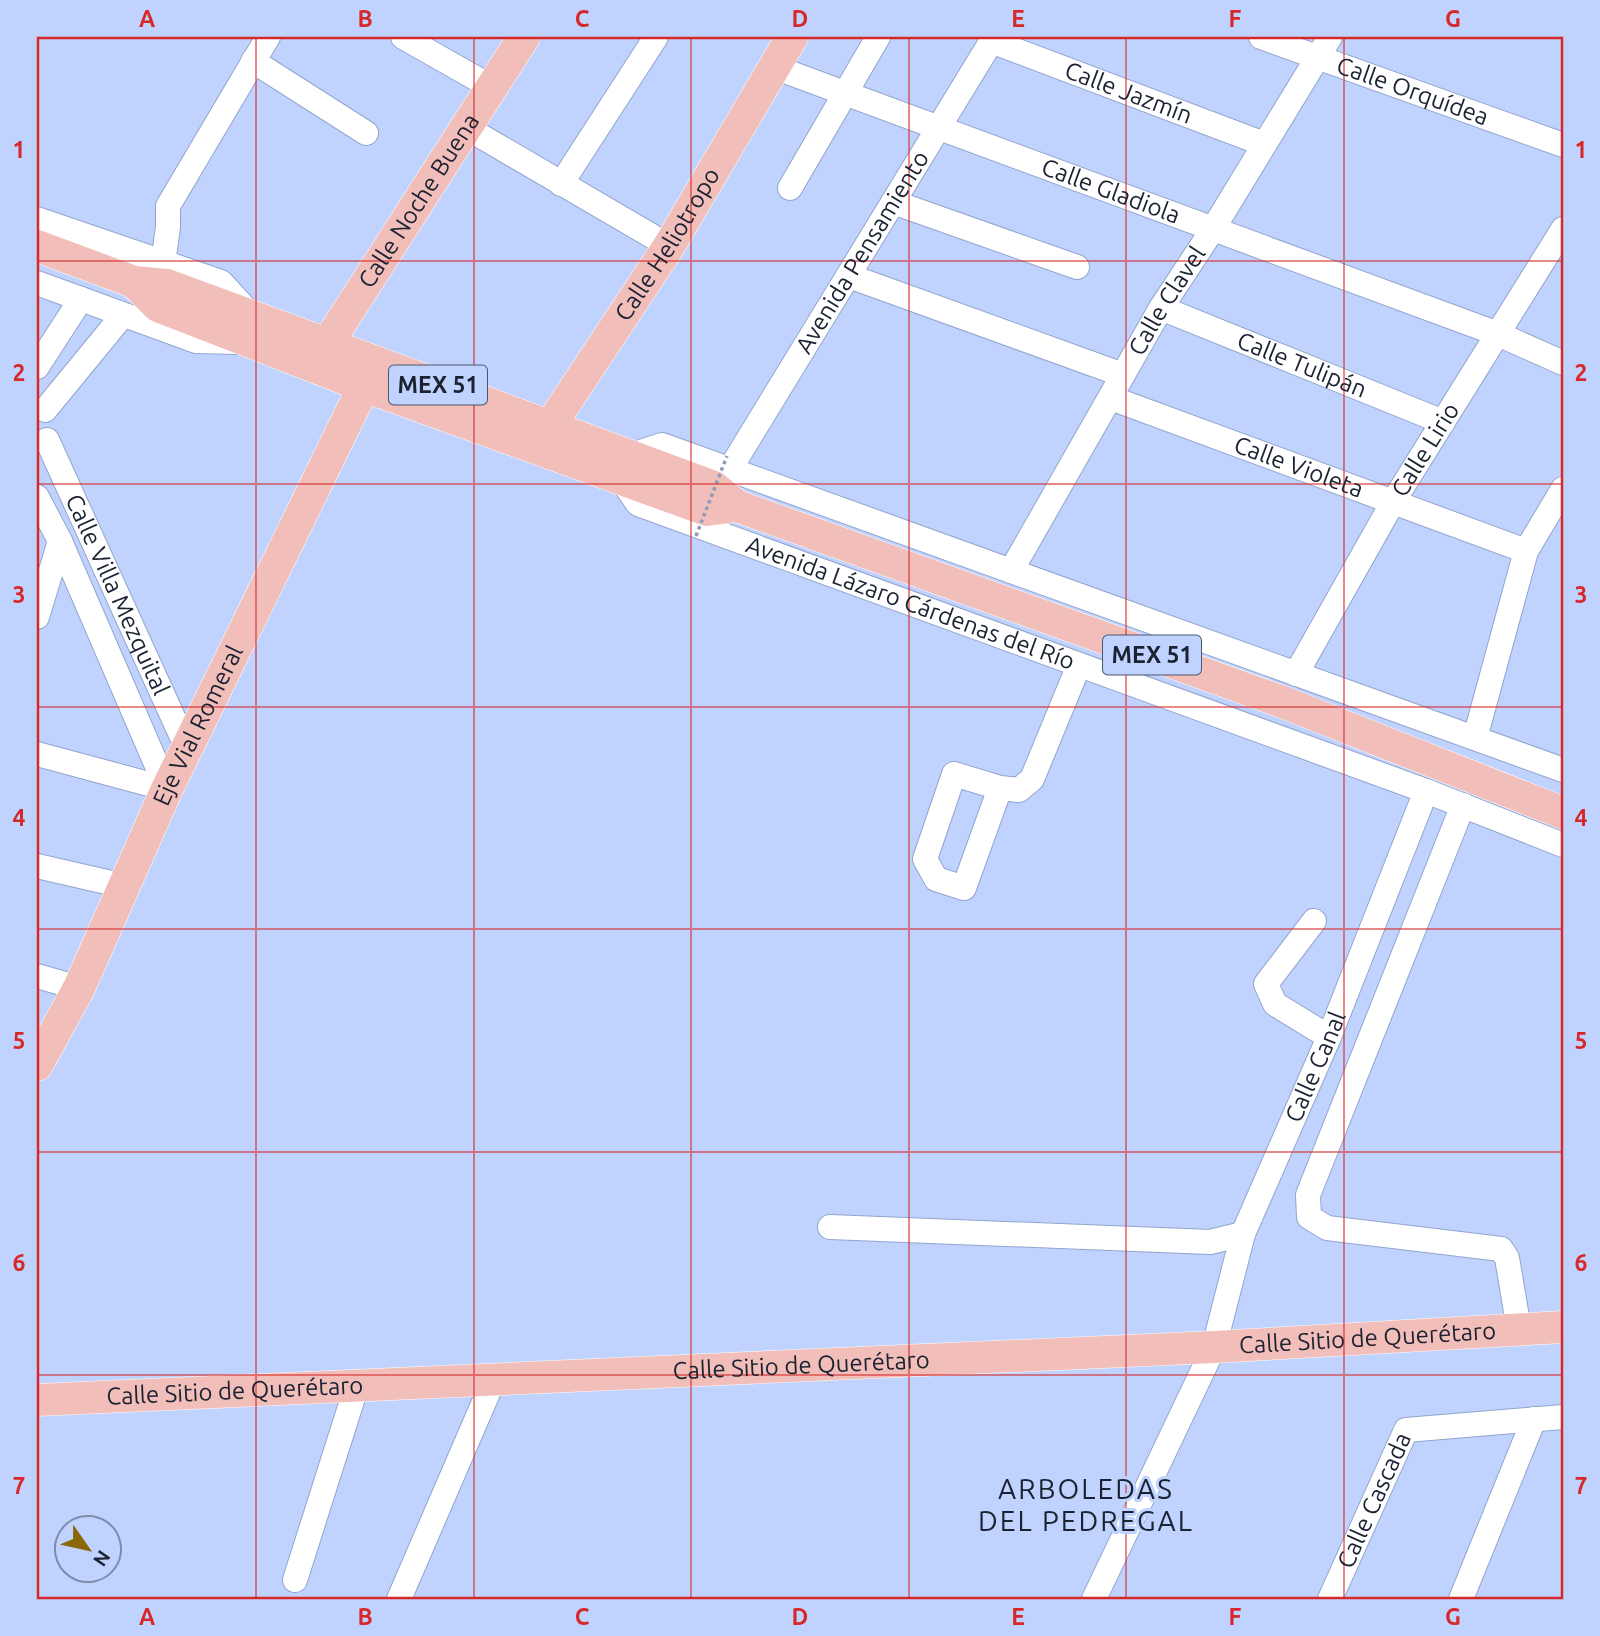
<svg xmlns="http://www.w3.org/2000/svg" width="1600" height="1636" font-family="Ubuntu,sans-serif">
<style>
.lines{fill:none;stroke-linecap:round;stroke-linejoin:round}
.minor-casing{stroke:#92a5ce;stroke-width:26}
.major-casing{stroke:#fff;stroke-width:33}
.minor{stroke:#fff;stroke-width:24}
.major{stroke:#f1beb9;stroke-width:32}
.path-bridge{stroke:#8c9bbd;stroke-width:3.5;stroke-dasharray:3.5 3.5;stroke-linecap:butt}
.grid{fill:none;stroke:#d62828;stroke-width:2;stroke-opacity:0.55}
.labels{text-anchor:middle;stroke-width:6;stroke-linejoin:round;paint-order:stroke}
.shield{fill:#c0d3fe;stroke:#4c576f;stroke-width:2}
.shield-label{font-size:23px;font-weight:bold;fill:#1b2232}
.street-label{font-size:24px;fill:#1b2232;stroke:#c0d3fe}
.quarter-label{font-size:28px;letter-spacing:2px;fill:#1b2232;stroke:#c0d3fe}
.neatline{fill:none;stroke:#d62828;stroke-width:2.5}
.grid-label{font-size:23px;text-anchor:middle;font-weight:bold;fill:#d62828}
</style>
<rect width="100%" height="100%" fill="#c0d3fe"/>
<g class="lines">
<defs>
<g id="minor">
<polyline points="403,37 493,88"/>
<path id="s1" d="M1261,37l302,108"/>
<path id="s2" d="M991,41l273,103"/>
<polyline points="253,61 366,133"/>
<path id="s3" d="M774,67l724,267 65,29"/>
<polyline points="467,128 669,246"/>
<polyline points="561,184 656,37"/>
<polyline points="790,188 878,37"/>
<polyline points="893,202 1077,267"/>
<polyline points="37,219 221,282 252,316"/>
<polyline points="163,263 168,227 168,206 268,37"/>
<polyline points="849,276 1123,375"/>
<polyline points="37,283 196,341 236,342"/>
<path id="s4" d="M1161,308l282,114"/>
<polyline points="37,367 81,299"/>
<path id="s5" d="M1111,398l415,153"/>
<polyline points="45,410 123,315"/>
<path id="s6" d="M47,440l140,308"/>
<polyline points="629,456 662,445 1563,770"/>
<path id="s7" d="M730,469l264,-432"/>
<path id="s8" d="M621,479l17,25 788,287 137,54"/>
<polyline points="37,497 60,541 167,789"/>
<path id="s9" d="M1011,571l150,-263 52,-79 117,-192"/>
<polyline points="37,617 60,541"/>
<path id="s10" d="M1296,674l97,-172 170,-273"/>
<polyline points="1475,738 1526,551 1563,489"/>
<polyline points="37,754 167,789"/>
<polyline points="1000,788 964,888 936,879 925,859 954,774 1000,788 1019,790 1032,779 1079,665"/>
<polyline points="1463,805 1308,1195 1309,1217 1327,1228 1501,1249 1507,1258 1519,1329"/>
<polyline points="37,866 124,886"/>
<polyline points="1314,921 1266,984 1275,1004 1329,1037"/>
<polyline points="37,976 79,988"/>
<polyline points="830,1227 1210,1242 1243,1234"/>
<polyline points="295,1580 357,1385"/>
<polyline points="399,1599 494,1379"/>
<path id="s11" d="M1094,1599l120,-252 29,-113 86,-197 97,-246"/>
<path id="s12" d="M1330,1599l76,-169 157,-13"/>
<polyline points="1461,1599 1534,1419"/>
</g>
<g id="major">
<polyline points="37,246 134,282 167,285 714,487 737,506 1280,701 1563,813"/>
<polyline points="134,282 158,306 364,386 707,510 737,506"/>
<path id="s13" d="M317,360l207,-323"/>
<path id="s14" d="M542,444l8,-18 119,-180 123,-209"/>
<path id="s15" d="M37,1065l42,-77 88,-199 197,-403"/>
<path id="s16" d="M37,1400l1177,-53 349,-20"/>
</g>
</defs>
<!-- minor casing -->
<use href="#minor" class="minor-casing"/>
<!-- major casing -->
<use href="#major" class="major-casing"/>
<!-- minor -->
<use href="#minor" class="minor"/>
<!-- major -->
<use href="#major" class="major"/>
<!-- path-bridge -->
<polyline class="path-bridge" points="696,536 727,456"/>
</g>
<!-- grid -->
<path class="grid" d="M256,37v1562M474,37v1562M691,37v1562M909,37v1562M1126,37v1562M1344,37v1562M37,261h1526M37,484h1526M37,707h1526M37,929h1526M37,1152h1526M37,1375h1526"/>
<g class="labels">
<!-- shield labels -->
<g class="shield">
<rect x="389" y="365.5" width="98" height="39" rx="5"/>
<rect x="1103" y="635.5" width="98" height="39" rx="5"/>
</g>
<g class="shield-label">
<text x="438" y="393">MEX 51</text>
<text x="1152" y="663">MEX 51</text>
</g>
<!-- street labels -->
<g class="street-label">
<text dy="8" stroke="none"><textPath href="#s1" startOffset="161">Calle Orquídea</textPath></text>
<text dy="8" stroke="none"><textPath href="#s2" startOffset="147">Calle Jazmín</textPath></text>
<text dy="8" stroke="none"><textPath href="#s3" startOffset="359">Calle Gladiola</textPath></text>
<text dy="8" stroke="none"><textPath href="#s13" startOffset="189">Calle Noche Buena</textPath></text>
<text dy="8" stroke="none"><textPath href="#s14" startOffset="236">Calle Heliotropo</textPath></text>
<text dy="8" stroke="none"><textPath href="#s7" startOffset="254">Avenida Pensamiento</textPath></text>
<text dy="8" stroke="none"><textPath href="#s9" startOffset="312">Calle Clavel</textPath></text>
<text dy="8" stroke="none"><textPath href="#s4" startOffset="152">Calle Tulipán</textPath></text>
<text dy="8" stroke="none"><textPath href="#s10" startOffset="259">Calle Lirio</textPath></text>
<text dy="8" stroke="none"><textPath href="#s5" startOffset="200">Calle Violeta</textPath></text>
<text dy="8" stroke="none"><textPath href="#s6" startOffset="170">Calle Villa Mezquital</textPath></text>
<text dy="8" stroke="none"><textPath href="#s8" startOffset="320">Avenida Lázaro Cárdenas del Río</textPath></text>
<text dy="8" stroke="none"><textPath href="#s15" startOffset="376">Eje Vial Romeral</textPath></text>
<text dy="8" stroke="none"><textPath href="#s11" startOffset="578">Calle Canal</textPath></text>
<text dy="8" stroke="none"><textPath href="#s16" startOffset="1332">Calle Sitio de Querétaro</textPath></text>
<text dy="8" stroke="none"><textPath href="#s16" startOffset="765">Calle Sitio de Querétaro</textPath></text>
<text dy="8" stroke="none"><textPath href="#s16" startOffset="198">Calle Sitio de Querétaro</textPath></text>
<text dy="8" stroke="none"><textPath href="#s12" startOffset="108">Calle Cascada</textPath></text>
</g>
<!-- quarter labels -->
<g class="quarter-label">
<text x="1086" y="1499">ARBOLEDAS<tspan x="1086" dy="32">DEL PEDREGAL</tspan></text>
</g>
</g>
<!-- border -->
<rect width="1600" height="1636" fill="none" stroke="#c0d3fe" stroke-width="77"/>
<!-- north arrow -->
<g transform="translate(88 1549) rotate(124)"><circle r="33" fill="#c0d3fe" stroke="#7e8cac" stroke-width="2"/>
<path d="M0-5L12 26L0 18L-12 26Z" fill="#8a6807"/>
<text y="-10" font-size="19" font-weight="bold" text-anchor="middle" fill="#1b2232">N</text>
</g>
<rect x="38" y="38" width="1524" height="1560" class="neatline"/>
<g class="grid-label">
<text x="147" y="27">A</text>
<text x="365" y="27">B</text>
<text x="582" y="27">C</text>
<text x="800" y="27">D</text>
<text x="1018" y="27">E</text>
<text x="1235" y="27">F</text>
<text x="1453" y="27">G</text>
<text x="19" y="158">1</text>
<text x="1581" y="158">1</text>
<text x="19" y="381">2</text>
<text x="1581" y="381">2</text>
<text x="19" y="603">3</text>
<text x="1581" y="603">3</text>
<text x="19" y="826">4</text>
<text x="1581" y="826">4</text>
<text x="19" y="1049">5</text>
<text x="1581" y="1049">5</text>
<text x="19" y="1271">6</text>
<text x="1581" y="1271">6</text>
<text x="19" y="1494">7</text>
<text x="1581" y="1494">7</text>
<text x="147" y="1625">A</text>
<text x="365" y="1625">B</text>
<text x="582" y="1625">C</text>
<text x="800" y="1625">D</text>
<text x="1018" y="1625">E</text>
<text x="1235" y="1625">F</text>
<text x="1453" y="1625">G</text>
</g>
</svg>
